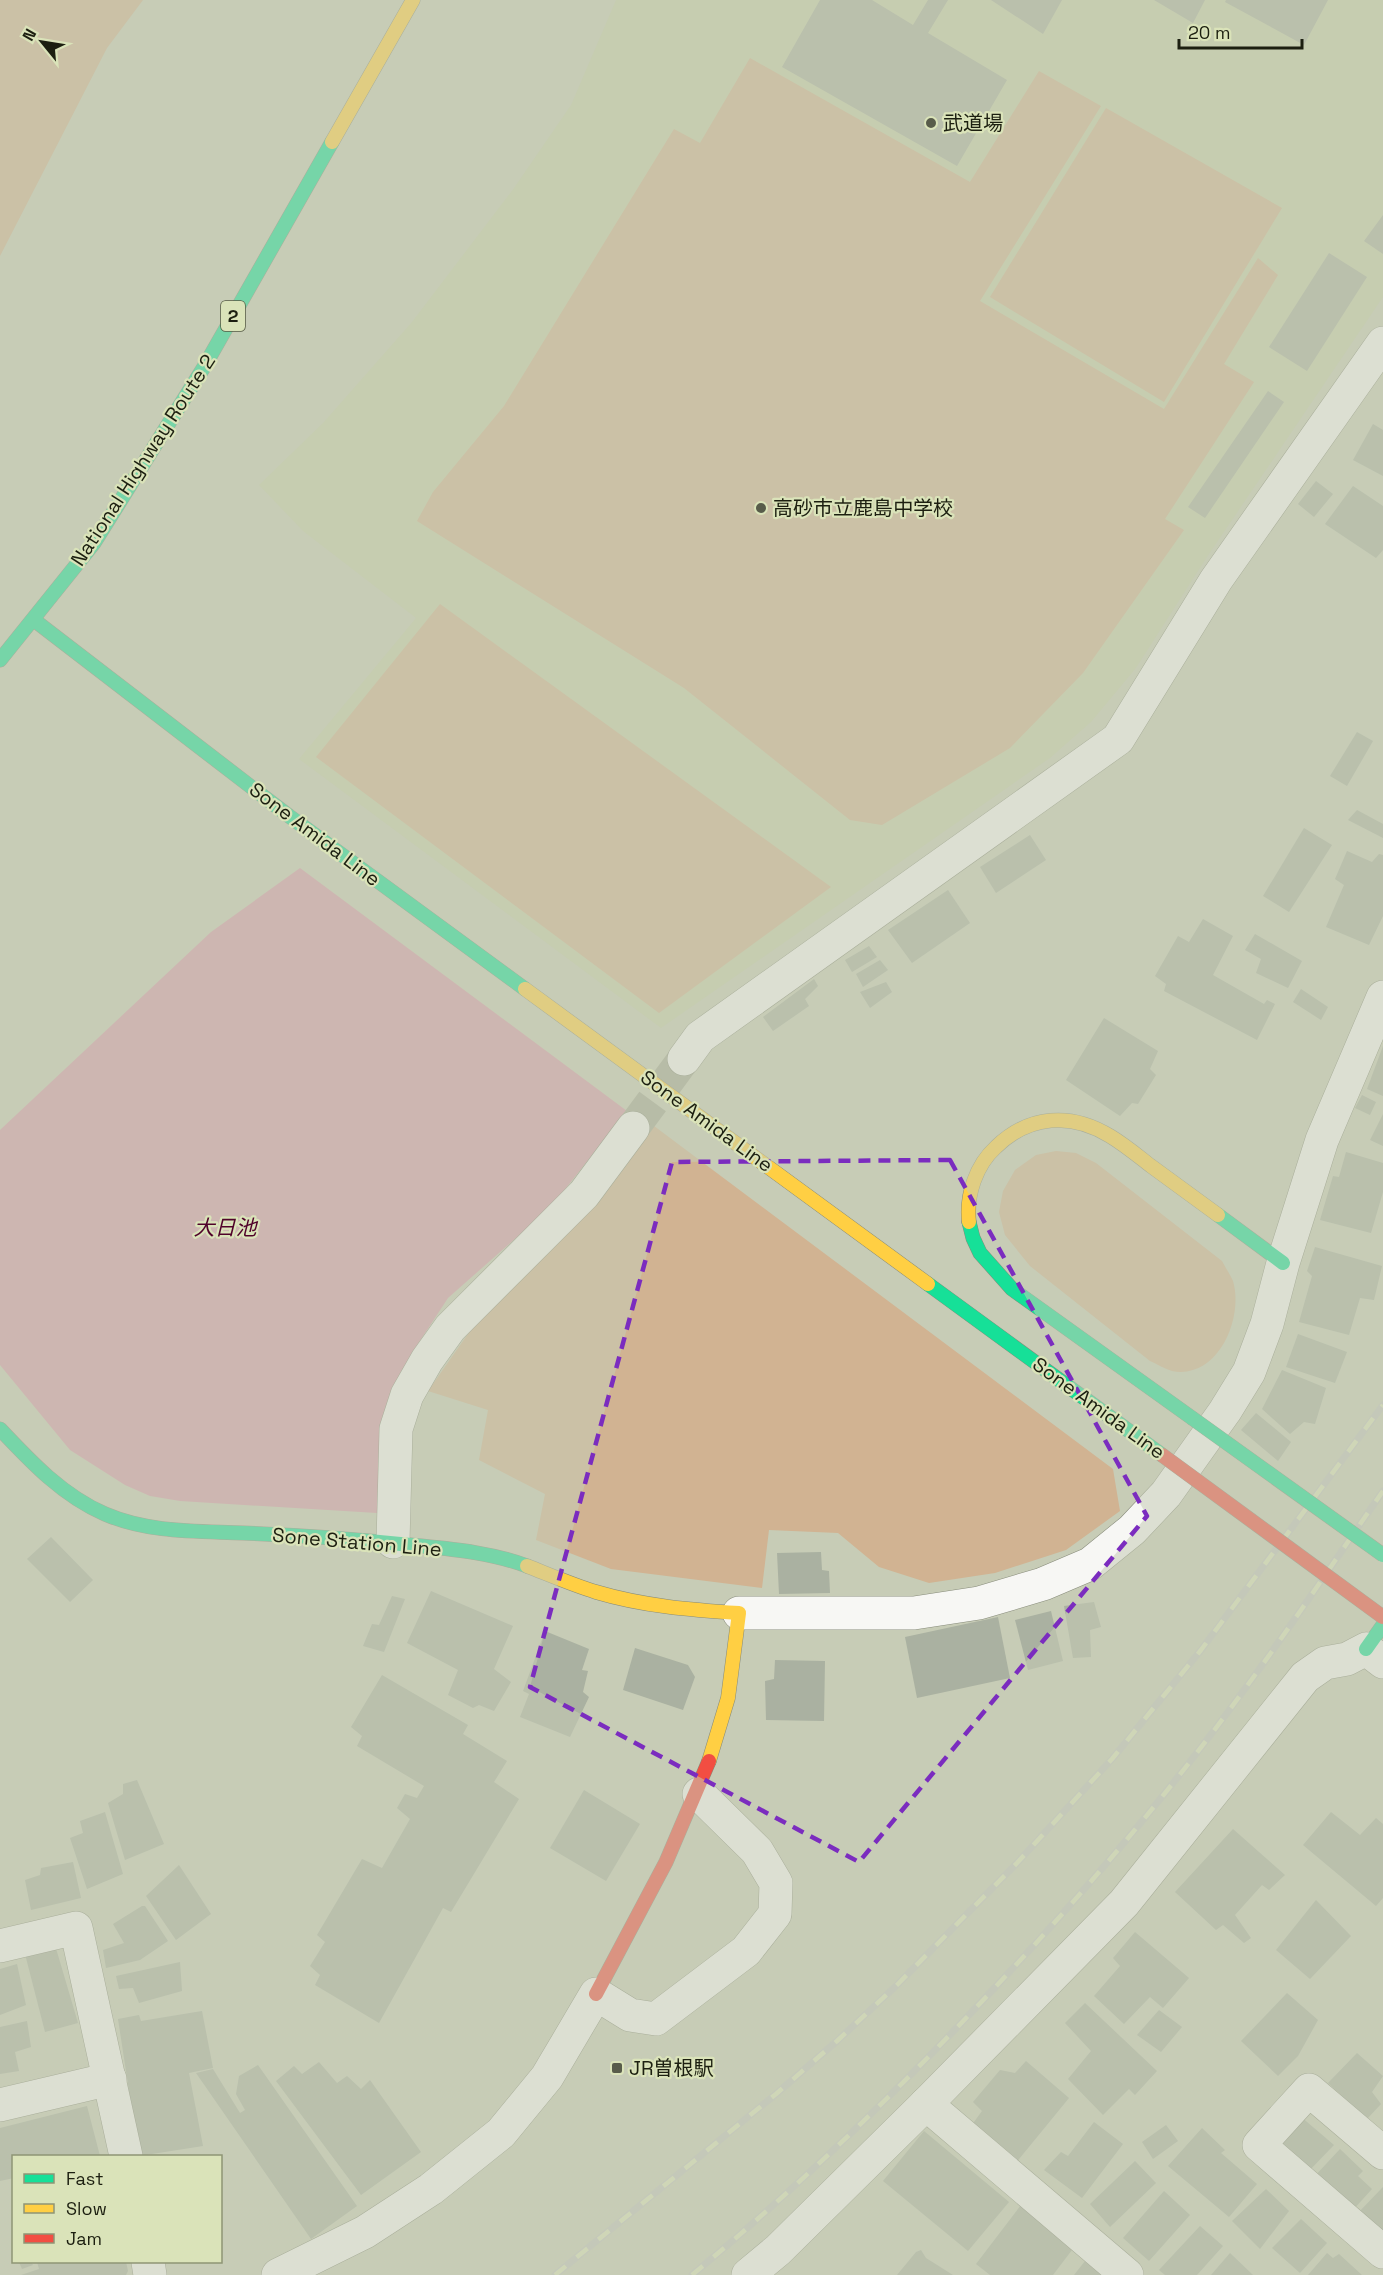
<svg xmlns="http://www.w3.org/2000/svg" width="1383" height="2275" font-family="'Space Grotesk','Noto Sans JP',sans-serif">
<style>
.built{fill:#c6cea9}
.green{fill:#d1b392}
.water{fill:#d69cab}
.building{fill:#aab1a1}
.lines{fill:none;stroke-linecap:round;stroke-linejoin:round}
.street-tunnel{stroke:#a5a995;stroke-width:33;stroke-dasharray:33 16;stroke-linecap:butt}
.street-casing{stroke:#878b7a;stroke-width:34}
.fast-casing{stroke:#878b7a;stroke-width:15}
.slow-casing{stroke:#878b7a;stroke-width:15}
.jam-casing{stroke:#878b7a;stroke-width:15}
.street{stroke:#f7f7f4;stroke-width:33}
.fast{stroke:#16e098;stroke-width:14}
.slow{stroke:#ffcf43;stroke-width:14}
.jam{stroke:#f24e42;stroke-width:14}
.rail-casing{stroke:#c2c4bd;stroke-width:7}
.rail{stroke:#dae3b9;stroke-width:4.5;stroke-dasharray:14;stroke-linecap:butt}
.fast-bridge-casing{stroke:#878b7a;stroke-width:15;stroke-linecap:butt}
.jam-bridge-casing{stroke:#878b7a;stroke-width:15;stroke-linecap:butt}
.fast-bridge{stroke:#16e098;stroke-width:14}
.jam-bridge{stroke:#f24e42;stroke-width:14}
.marked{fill:none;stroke:#7b2cbf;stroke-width:4.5;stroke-dasharray:12 8;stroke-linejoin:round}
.poi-dot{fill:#585c4a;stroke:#dae3b9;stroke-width:2}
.labels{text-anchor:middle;stroke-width:4.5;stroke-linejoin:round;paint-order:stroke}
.shield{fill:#dae3b9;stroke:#555a43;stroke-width:1.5}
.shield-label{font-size:18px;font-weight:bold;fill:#1c1f10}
.poi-label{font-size:20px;fill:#1c1f10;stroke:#dae3b9;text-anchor:start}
.street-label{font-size:20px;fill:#1c1f10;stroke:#dae3b9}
.water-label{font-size:21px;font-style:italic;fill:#50022a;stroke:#dae3b9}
</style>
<rect width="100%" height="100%" fill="#c7ccb6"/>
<!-- built -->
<polygon class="built" points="616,0 1383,0 1383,297 1207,557 1136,668 1091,722 1050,758 661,1028 299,759 416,618 303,531 259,485 323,423 412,322 514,188 571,105"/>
<!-- green -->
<g class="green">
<polygon points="0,0 143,0 107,48 0,256"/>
<polygon points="750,58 970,182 1039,71 1101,106 980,301 1164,409 1258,258 1278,275 1224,364 1254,382 1165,519 1184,530 1083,673 1010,748 882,825 850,820 684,688 417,521 433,492 504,406 674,129 700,143"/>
<polygon points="1106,108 1282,208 1164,402 990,297"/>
<polygon points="440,604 831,887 659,1013 316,757"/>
<polygon points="654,1126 1113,1469 1120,1511 1066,1550 995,1573 929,1583 879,1567 838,1533 769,1530 762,1588 611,1569 536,1540 545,1494 479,1460 488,1410 428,1391 470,1331 597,1202"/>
<path d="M1056,1151l20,2 20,10 126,98c3,6 8,13 11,20 11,37 -15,99 -61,90 -7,-2 -15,-7 -22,-10l-120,-95 -25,-31 -6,-23 4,-21 12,-21 21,-15z"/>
</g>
<!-- water -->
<polygon class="water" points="300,868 627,1111 551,1207 448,1298 412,1353 381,1438 377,1513 180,1501 150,1496 125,1485 70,1450 0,1365 0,1130 211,932"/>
<!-- building -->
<g class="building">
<polygon points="820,0 872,0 913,25 928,0 948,0 928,33 1007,80 957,166 782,67"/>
<polygon points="991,0 1062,0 1043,34"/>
<polygon points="1154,0 1205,0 1193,23"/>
<polygon points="1226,0 1328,0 1304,45 1225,2"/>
<polygon points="1383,215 1383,254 1364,241"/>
<polygon points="1329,253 1367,277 1307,371 1269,347"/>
<polygon points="1268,391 1284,402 1205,518 1188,507"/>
<polygon points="1373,424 1383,430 1383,476 1353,460"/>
<polygon points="1316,481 1333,494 1314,517 1298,504"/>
<polygon points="1353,486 1383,506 1383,550 1376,558 1325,524"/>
<polygon points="1357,732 1373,741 1347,786 1330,776"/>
<polygon points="1357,810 1383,824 1383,838 1348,820"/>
<polygon points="1304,828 1332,845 1289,912 1263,896"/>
<polygon points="1030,835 1046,860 996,893 980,867"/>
<polygon points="1347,851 1372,862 1379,854 1383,855 1383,916 1369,945 1326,927 1344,885 1335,879"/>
<polygon points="948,890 970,923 912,963 888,930"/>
<polygon points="1203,919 1233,936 1213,975 1264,1004 1267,1000 1275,1004 1257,1040 1164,991 1166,984 1155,976 1178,936 1189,942"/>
<polygon points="1255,934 1302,961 1288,988 1256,973 1261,959 1245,950"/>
<polygon points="869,946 877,957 852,972 845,960"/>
<polygon points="880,960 888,970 863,987 856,974"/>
<polygon points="814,979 818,986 805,999 809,1006 773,1031 763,1017"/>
<polygon points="886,982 892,992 870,1008 860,992"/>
<polygon points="1301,989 1328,1007 1321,1020 1293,1002"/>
<polygon points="1104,1018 1158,1051 1150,1069 1156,1075 1138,1104 1132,1103 1120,1116 1066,1080"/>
<polygon points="1383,1046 1383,1096 1367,1089"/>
<polygon points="1362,1095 1376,1102 1370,1115 1355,1108"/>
<polygon points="1383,1114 1383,1146 1370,1140"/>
<polygon points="1346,1152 1383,1163 1383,1192 1371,1233 1320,1220 1333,1176 1339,1177"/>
<polygon points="1315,1247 1382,1266 1374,1300 1360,1298 1349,1335 1299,1322 1312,1276 1307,1271"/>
<polygon points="1298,1334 1347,1352 1335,1383 1286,1367"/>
<polygon points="1282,1370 1326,1388 1315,1424 1304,1422 1290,1434 1262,1409"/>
<polygon points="1256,1413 1291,1442 1278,1461 1241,1430"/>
<polygon points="51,1537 93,1580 70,1602 27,1559"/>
<polygon points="821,1552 822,1570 829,1571 830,1593 779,1594 777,1553"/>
<polygon points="431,1591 513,1626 494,1669 511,1682 494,1711 479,1705 473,1708 448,1695 458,1670 407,1643"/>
<polygon points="392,1596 405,1599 384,1652 363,1646 372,1624 379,1625"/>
<polygon points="1094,1602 1101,1627 1090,1630 1091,1657 1073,1658 1064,1606"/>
<polygon points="1051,1611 1063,1661 1028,1670 1015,1620"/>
<polygon points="998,1617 1010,1678 917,1698 905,1637"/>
<polygon points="545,1631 589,1649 582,1670 588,1671 583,1692 589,1697 570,1737 520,1717 529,1694 523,1691"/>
<polygon points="635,1648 688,1665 695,1677 683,1710 623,1690"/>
<polygon points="775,1660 825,1661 824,1721 766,1720 765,1681 774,1679"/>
<polygon points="382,1675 468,1725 463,1734 507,1761 494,1782 519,1799 451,1912 443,1908 379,2023 315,1985 320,1975 310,1966 325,1942 317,1935 362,1859 382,1868 410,1819 397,1808 405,1794 417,1798 424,1786 357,1746 362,1736 351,1727"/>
<polygon points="137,1780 164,1844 125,1860 108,1803 123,1794 123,1784"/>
<polygon points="584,1790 640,1824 606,1881 550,1848"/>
<polygon points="105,1812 123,1874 87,1889 70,1838 83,1833 80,1821"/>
<polygon points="1331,1812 1360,1835 1376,1818 1383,1824 1383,1898 1376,1906 1303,1845"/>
<polygon points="1233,1829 1285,1875 1269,1890 1262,1885 1235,1915 1251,1938 1244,1943 1223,1925 1216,1930 1175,1892"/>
<polygon points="73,1862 81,1898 31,1910 25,1880 40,1875 41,1868"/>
<polygon points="179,1865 211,1914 176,1940 146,1896"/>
<polygon points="1316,1900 1351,1936 1310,1979 1276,1950"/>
<polygon points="142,1906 145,1906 168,1941 140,1960 106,1968 103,1950 124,1943 113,1924"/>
<polygon points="1135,1932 1189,1978 1163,2008 1150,1997 1124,2024 1094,1996 1120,1966 1113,1958"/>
<polygon points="55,1945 78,2023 45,2032 25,1954"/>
<polygon points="180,1962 182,1991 139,2003 133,1988 119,1989 116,1976"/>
<polygon points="17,1964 26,2005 0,2015 0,1969"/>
<polygon points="1287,1993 1318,2020 1298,2056 1278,2076 1241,2041"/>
<polygon points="1085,2003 1157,2071 1135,2095 1129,2089 1103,2115 1068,2079 1091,2051 1065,2023"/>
<polygon points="1159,2010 1182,2027 1161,2052 1137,2035"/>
<polygon points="202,2011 213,2068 189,2073 203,2146 139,2156 118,2019 139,2015 141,2021"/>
<polygon points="27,2021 31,2047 15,2052 19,2071 0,2074 0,2027"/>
<polygon points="1357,2053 1383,2076 1372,2092 1381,2104 1367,2119 1328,2083"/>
<polygon points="1026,2061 1069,2098 1015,2164 971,2126 982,2111 973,2102 1000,2070 1015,2073"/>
<polygon points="319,2062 337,2083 347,2076 361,2089 370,2080 421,2152 361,2195 276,2081 294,2066 302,2074"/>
<polygon points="258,2065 357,2206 311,2239 196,2073 213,2069 240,2113 245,2110 236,2094 239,2076"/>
<polygon points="87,2106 100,2156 14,2156 14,2178 0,2181 0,2128"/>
<polygon points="1300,2116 1334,2145 1305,2175 1273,2145"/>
<polygon points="1094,2122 1123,2144 1082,2198 1044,2170 1061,2152 1068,2156"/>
<polygon points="1166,2125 1178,2141 1153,2159 1142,2142"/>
<polygon points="1202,2128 1225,2150 1221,2153 1257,2184 1229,2217 1168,2166"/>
<polygon points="924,2131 1009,2202 968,2251 883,2181"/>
<polygon points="1340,2149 1363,2171 1358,2176 1372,2189 1352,2211 1313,2178"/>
<polygon points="1135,2161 1156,2183 1110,2227 1090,2204"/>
<polygon points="1383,2187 1383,2237 1357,2214"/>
<polygon points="1266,2189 1289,2211 1260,2249 1232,2221"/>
<polygon points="1164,2191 1190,2215 1149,2261 1123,2238"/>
<polygon points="1021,2205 1075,2246 1053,2275 990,2275 976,2264"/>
<polygon points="1301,2219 1327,2243 1300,2273 1272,2248"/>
<polygon points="1200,2226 1223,2246 1197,2275 1165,2275 1159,2270"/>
<polygon points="921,2250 926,2258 953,2275 897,2275 916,2252"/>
<polygon points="1230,2253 1253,2275 1211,2275"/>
<polygon points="1327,2253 1333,2258 1339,2254 1362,2275 1308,2275"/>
<polygon points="1085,2261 1103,2275 1074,2275"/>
<polygon points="19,2262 31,2262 33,2265 22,2269"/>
<polygon points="37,2262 126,2262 128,2271 126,2275 21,2275 39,2269"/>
</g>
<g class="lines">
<!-- street-tunnel -->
<polyline class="street-tunnel" points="633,1128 684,1059"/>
<defs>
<g id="street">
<polyline points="684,1059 700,1037 1118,739 1216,580 1383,343"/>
<polyline points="393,1542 396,1429 407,1395 427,1360 450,1328 584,1194 633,1128"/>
<polyline points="739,1613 914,1613 979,1603 1043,1584 1090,1564 1132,1530 1166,1494 1225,1411 1249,1372 1267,1324 1283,1263 1322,1140 1383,997"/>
<polyline points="0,1946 76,1928 126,2156"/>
<polyline points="926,2104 1127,2275"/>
<polyline points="0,2105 110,2079"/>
<polyline points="1383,2153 1309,2090 1259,2145 1383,2252"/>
<polyline points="148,2262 150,2275"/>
<polyline points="278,2275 365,2232 431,2189 501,2133 547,2077 596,1994 630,2015 656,2019 746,1951 775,1914 776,1883 757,1851 699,1794"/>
<polyline points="748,2275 778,2250 926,2104 1124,1903 1305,1677 1325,1663 1347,1659 1366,1649 1383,1662"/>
</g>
<g id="fast">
<polyline points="34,620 289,816 525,989"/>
<polyline points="0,660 94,543 204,367 332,142"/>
<polyline points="1218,1215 1283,1263"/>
<polyline points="969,1222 973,1238 980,1253 1012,1289 1192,1418"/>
<polyline points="928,1284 1162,1455"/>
<path d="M0,1429c31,33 63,67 105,85 44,19 92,17 138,19 56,2 112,6 168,12 39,4 79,7 116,21"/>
<polyline points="1366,1649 1383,1625"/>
</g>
<g id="slow">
<polyline points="332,142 413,0"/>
<polyline points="525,989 928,1284"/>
<path d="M969,1222c-3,-27 7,-57 27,-75 33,-32 75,-35 114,-11 15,9 28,20 41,30 23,17 45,33 67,49"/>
<path d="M527,1566c23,9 46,19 69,26 47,14 95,18 143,21l-11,85 -19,63"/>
</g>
<polyline id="jam" points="596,1994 666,1862 709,1761"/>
</defs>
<!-- street casing -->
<use href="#street" class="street-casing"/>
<!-- fast casing -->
<use href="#fast" class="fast-casing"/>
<!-- slow casing -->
<use href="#slow" class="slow-casing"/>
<!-- jam casing -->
<use href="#jam" class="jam-casing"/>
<!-- street -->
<use href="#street" class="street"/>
<!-- fast -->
<use href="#fast" class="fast"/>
<!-- slow -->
<use href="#slow" class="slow"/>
<!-- jam -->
<use href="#jam" class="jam"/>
<defs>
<g id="rail">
<polyline points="555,2275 776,2094 837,2041 897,1985 1017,1863 1112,1759 1201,1650 1383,1405"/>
<path d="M692,2275c110,-91 212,-190 309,-294 86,-92 169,-189 243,-291 48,-65 93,-133 139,-199"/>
</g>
</defs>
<!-- rail casing -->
<use href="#rail" class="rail-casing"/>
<!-- rail -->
<use href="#rail" class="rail"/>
<defs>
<polyline id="fast-bridge" points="1192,1418 1383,1555"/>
<polyline id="jam-bridge" points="1162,1455 1383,1617"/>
</defs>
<!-- fast-bridge casing -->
<use href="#fast-bridge" class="fast-bridge-casing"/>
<!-- jam-bridge casing -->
<use href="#jam-bridge" class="jam-bridge-casing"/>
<!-- fast-bridge -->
<use href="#fast-bridge" class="fast-bridge"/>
<!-- jam-bridge -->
<use href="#jam-bridge" class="jam-bridge"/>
</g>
<!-- marked area -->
<path d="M0 0H1383V2275H0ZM950,1160l197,356 -288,346 -329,-175 142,-525z" fill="#c7ccb6" fill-opacity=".55" fill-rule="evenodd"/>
<path class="marked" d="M950,1160l197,356 -288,346 -329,-175 142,-525z"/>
<!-- markers -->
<g class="poi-dot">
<circle cx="931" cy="123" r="6"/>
<circle cx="761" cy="508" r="6"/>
<rect x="611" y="2062" width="12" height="12" rx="3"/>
</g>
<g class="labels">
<!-- shield labels -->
<rect class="shield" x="221" y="301" width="24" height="30" rx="4.5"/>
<g class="shield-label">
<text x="233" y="322">2</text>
</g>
<!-- poi labels -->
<g class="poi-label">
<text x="943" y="130">武道場</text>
<text x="773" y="515">高砂市立鹿島中学校</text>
<text x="629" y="2075">JR曽根駅</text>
</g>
<!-- street labels -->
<g class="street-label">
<text transform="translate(143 460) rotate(-57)" y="7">National Highway Route 2</text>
<text transform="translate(315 834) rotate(37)" y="7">Sone Amida Line</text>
<text transform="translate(707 1121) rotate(36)" y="7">Sone Amida Line</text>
<text transform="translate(1099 1408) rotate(36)" y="7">Sone Amida Line</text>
<text transform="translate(357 1542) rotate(5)" y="7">Sone Station Line</text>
</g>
<!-- water labels -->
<g class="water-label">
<text x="225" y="1235">大日池</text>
</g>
</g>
<!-- legend -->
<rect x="12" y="2155" width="210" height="108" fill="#dae3b9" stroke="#8e9575" stroke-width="1.5"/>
<rect x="24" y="2174" width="30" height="9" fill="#16e098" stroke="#8e9575" stroke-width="1.5"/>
<text x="66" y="2185" font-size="18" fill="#1c1f10">Fast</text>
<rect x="24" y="2204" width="30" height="9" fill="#ffcf43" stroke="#8e9575" stroke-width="1.5"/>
<text x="66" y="2215" font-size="18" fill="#1c1f10">Slow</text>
<rect x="24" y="2234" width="30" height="9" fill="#f24e42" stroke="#8e9575" stroke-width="1.5"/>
<text x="66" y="2245" font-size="18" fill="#1c1f10">Jam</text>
<!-- north arrow -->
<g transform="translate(42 42) rotate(300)" stroke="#dae3b9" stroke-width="4.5" paint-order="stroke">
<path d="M0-4.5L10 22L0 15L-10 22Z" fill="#1c1f10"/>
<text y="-9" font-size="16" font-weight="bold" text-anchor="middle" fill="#1c1f10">N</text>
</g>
<!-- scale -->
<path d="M1179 39v9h123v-9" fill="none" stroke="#1c1f10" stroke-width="3"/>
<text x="1188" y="39" font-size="18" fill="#1c1f10" stroke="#dae3b9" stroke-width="4.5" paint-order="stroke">20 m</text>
</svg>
